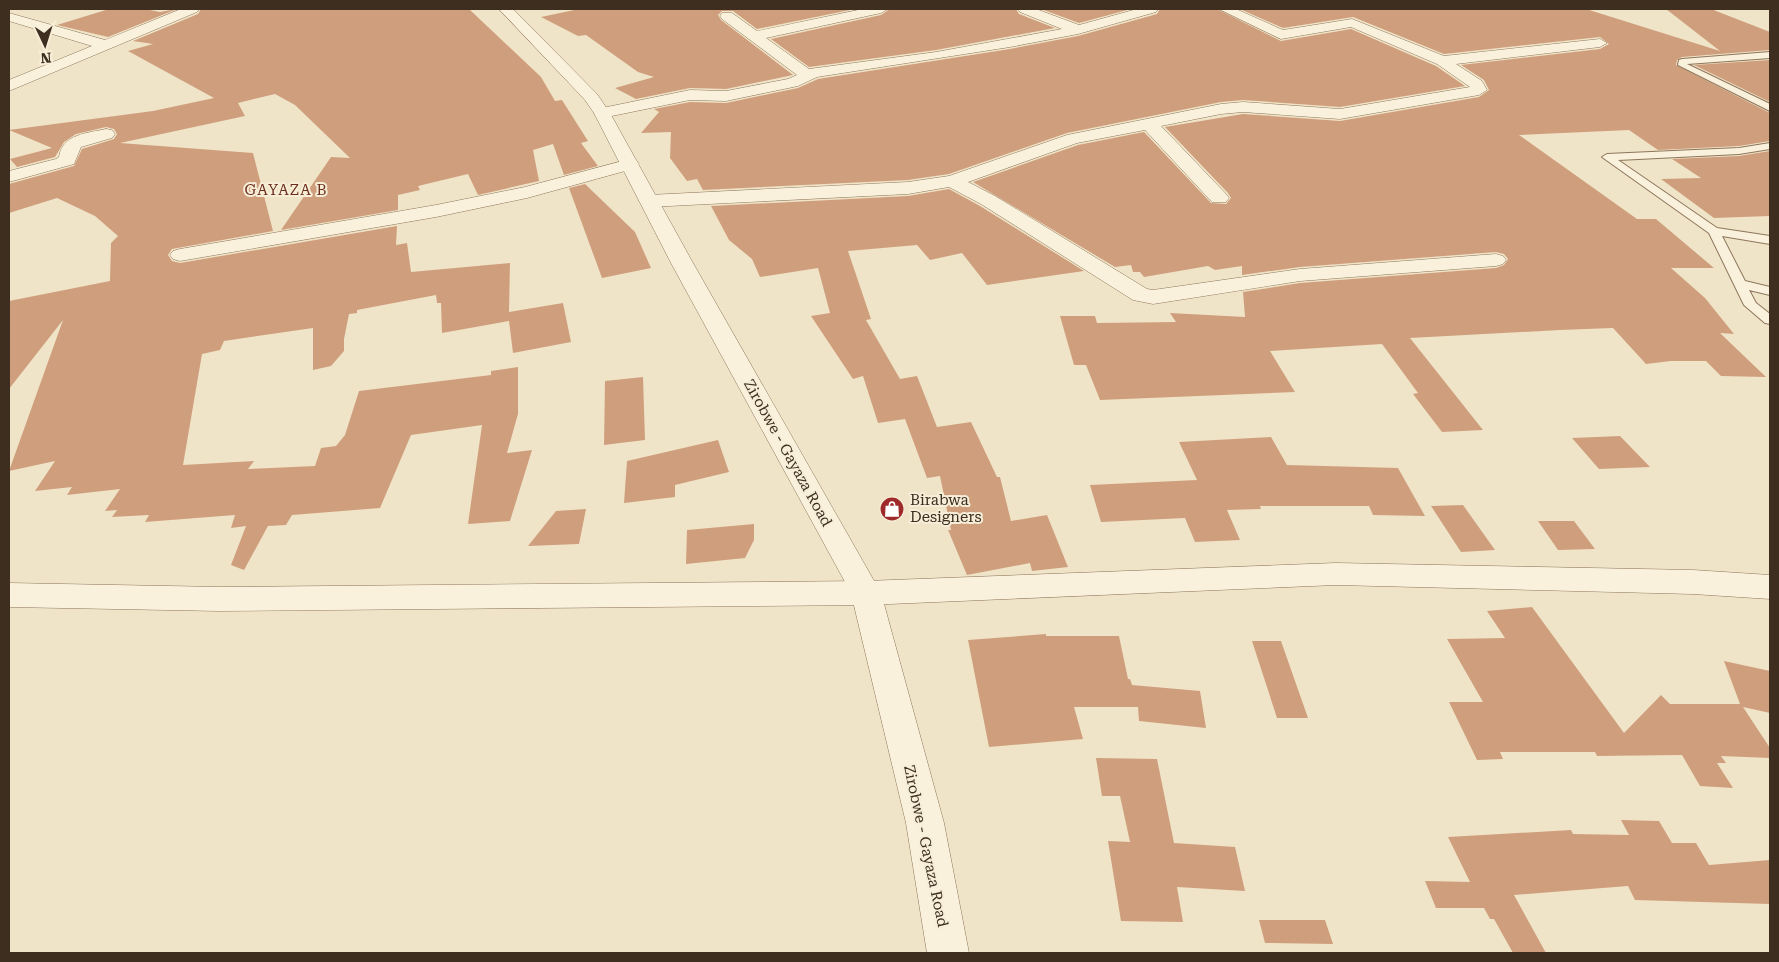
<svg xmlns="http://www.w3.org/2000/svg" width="1779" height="962" font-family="'Roboto Serif',serif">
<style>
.building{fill:#cf9f7d}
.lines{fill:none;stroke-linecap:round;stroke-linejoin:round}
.service-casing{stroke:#8d765c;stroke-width:2}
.minor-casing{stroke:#8d765c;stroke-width:1}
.tertiary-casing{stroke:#8d765c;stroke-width:1}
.service{fill:#faf1dc;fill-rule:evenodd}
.minor{fill:#faf1dc;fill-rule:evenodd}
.tertiary{fill:#faf1dc;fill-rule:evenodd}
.labels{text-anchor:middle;stroke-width:4;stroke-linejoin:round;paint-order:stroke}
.far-quarter-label{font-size:15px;letter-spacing:1px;fill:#6b2e1e;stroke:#f7eed8}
.street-label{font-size:15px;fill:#3d2e20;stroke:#f7eed8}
.poi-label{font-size:15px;fill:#3d2e20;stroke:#f7eed8;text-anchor:start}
</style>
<rect width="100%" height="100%" fill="#f0e4c8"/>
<!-- building -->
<g class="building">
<polygon points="109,9 145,9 160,12 177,9 108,37 57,25"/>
<polygon points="201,9 469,9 541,77 555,101 562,100 588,141 581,143 598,166 564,175 553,144 533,150 539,181 478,195 468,174 418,186 420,190 398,195 398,210 281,230 331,157 350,158 295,105 275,94 238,103 245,116 120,143 253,153 273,231 172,249 168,255 172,261 180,263 397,226 396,245 407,243 411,272 510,263 509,312 563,303 571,342 513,353 509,321 442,333 441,303 437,303 436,295 357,310 357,313 349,314 344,339 344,351 331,366 313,370 313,328 224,341 220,350 202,354 183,465 254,461 248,469 315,466 321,448 336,446 345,435 359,391 491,375 491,371 518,367 518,414 507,453 532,450 510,521 468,524 482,425 411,435 380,508 292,515 286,525 268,526 244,570 231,565 246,526 231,528 235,515 145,522 149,515 112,517 117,510 105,511 120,489 67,495 72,487 35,491 55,461 9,471 63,320 9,389 9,301 110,281 111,243 118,236 95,216 57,198 9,213 9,184 74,166 82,149 114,139 117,134 114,129 106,127 76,134 64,142 55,157 17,167 10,159 52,148 9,130 153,111 214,98 128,51 153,44 133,41 198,14"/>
<polygon points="579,9 855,9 757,29 733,11 722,11 718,15 721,20 793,75 726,89 690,88 636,99 615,88 654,77 638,72 586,35 578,36 541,17"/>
<polygon points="890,9 1016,9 1019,14 1055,28 936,50 809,67 771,39 881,15"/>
<polygon points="1041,9 1131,9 1079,23"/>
<polygon points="1160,9 1217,9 1281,41 1351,29 1436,66 1465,86 1340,107 1243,100 1221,102 1067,133 949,174 908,180 703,190 697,179 687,181 670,158 671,132 641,133 659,112 654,109 690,102 726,103 798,88 818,79 1010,49 1078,36 1157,14"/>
<polygon points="1240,9 1586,9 1720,51 1666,9 1711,9 1770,32 1770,50 1682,57 1677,60 1676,65 1770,113 1770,141 1739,146 1658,150 1629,130 1519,135 1637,219 1656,219 1714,268 1671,268 1705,298 1734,334 1720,333 1766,377 1721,376 1706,361 1671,361 1646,364 1613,328 1560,330 1410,338 1483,430 1442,432 1413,394 1418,393 1382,344 1270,351 1295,392 1100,400 1086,365 1074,365 1060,316 1095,316 1097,323 1176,322 1170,313 1245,317 1243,292 1300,283 1496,268 1504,265 1508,259 1504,254 1496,252 1300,267 1242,275 1242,266 1215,270 1208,266 1144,277 1140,272 1133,272 1131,265 1115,267 973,182 1078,145 1144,132 1211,203 1226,204 1231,198 1228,193 1165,127 1243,114 1340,121 1479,97 1489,90 1484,80 1461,65 1600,49 1609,44 1600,37 1444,54 1353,17 1283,28"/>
<polygon points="1770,60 1770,102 1694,65"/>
<polygon points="1770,151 1770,216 1714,218 1661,179 1701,178 1672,159 1739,156"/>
<polygon points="585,184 635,232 651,268 602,278 569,188"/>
<polygon points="949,189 980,206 1084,271 987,285 962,253 930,260 917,245 848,251 871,319 866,320 900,379 917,376 937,427 971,422 997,477 1000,477 1011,521 1047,515 1068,567 1032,571 1030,563 967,575 948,530 951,530 940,476 927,478 905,419 878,423 863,376 853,379 811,316 830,313 818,268 760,277 752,259 729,240 711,206 908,196"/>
<polygon points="643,377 645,440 604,445 605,381"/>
<polygon points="1620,436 1650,467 1599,469 1572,438"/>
<polygon points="1271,437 1287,465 1398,468 1425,516 1373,515 1369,506 1260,506 1261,509 1227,510 1240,540 1195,542 1185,518 1101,522 1090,485 1197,480 1179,442"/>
<polygon points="718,440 729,472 675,485 675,497 624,503 627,461"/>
<polygon points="1463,505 1495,550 1461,552 1431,506"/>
<polygon points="586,509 579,544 528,546 556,511"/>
<polygon points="1538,521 1574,521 1595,549 1558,550"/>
<polygon points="754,524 754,540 745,558 686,564 687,530"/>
<polygon points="1532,607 1624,733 1661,695 1670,704 1740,704 1724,661 1770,671 1770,713 1743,707 1770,748 1770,758 1721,756 1726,763 1717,763 1733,788 1700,786 1682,755 1597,756 1595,752 1500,752 1503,759 1477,760 1449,702 1483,702 1447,639 1505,638 1487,611"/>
<polygon points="1046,634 1046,636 1119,636 1128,679 1130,679 1132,685 1200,691 1206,728 1139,721 1138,707 1074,707 1083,739 989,747 968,640"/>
<polygon points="1252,641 1281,641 1308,718 1277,718"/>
<polygon points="1096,758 1157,759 1174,843 1235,847 1245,891 1177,887 1183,922 1121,921 1108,841 1130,842 1120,796 1102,796"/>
<polygon points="1621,820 1659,821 1672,843 1696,843 1709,865 1770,860 1770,904 1635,900 1628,886 1514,895 1546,953 1513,953 1494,919 1490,919 1484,908 1436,908 1425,881 1470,882 1448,837 1571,830 1573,834 1629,835"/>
<polygon points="1259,920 1325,920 1333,944 1265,943"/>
</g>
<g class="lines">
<defs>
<g id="service">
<polygon points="1770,52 1770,58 1687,64 1770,104 1770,111 1678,65 1679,60 1682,59"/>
<polygon points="1770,143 1770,149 1739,154 1618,160 1717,228 1770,236 1770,244 1722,236 1745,281 1770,287 1770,295 1749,290 1756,303 1770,314 1770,324 1765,323 1744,305 1709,233 1602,157 1607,154 1739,148"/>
</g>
<g id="minor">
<polygon points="181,9 199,9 197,12 9,91 9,80 92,46 9,21 9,13 105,40"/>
<polygon points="863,9 888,9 881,13 766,38 809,69 936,52 1062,29 1020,12 1018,9 1036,9 1079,25 1137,9 1158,9 1156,12 1078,34 1010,47 817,77 798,86 726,101 690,100 602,118 596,117 594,113 596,109 602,108 690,90 726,91 788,79 797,75 722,19 720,16 722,13 732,13 757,31"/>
<polygon points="1219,9 1236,9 1283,30 1352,19 1444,56 1600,39 1607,43 1600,47 1456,64 1482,81 1487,90 1479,95 1340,119 1243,112 1221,114 1161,126 1226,194 1229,198 1226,202 1212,202 1145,130 1077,143 968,182 995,196 1147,289 1153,290 1300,269 1496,254 1503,256 1506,260 1503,264 1496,266 1300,281 1153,304 1133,300 981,204 949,187 908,194 649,207 642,205 639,201 642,197 649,195 908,182 949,176 1067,135 1221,104 1243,102 1340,109 1470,87 1437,64 1351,27 1281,39"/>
<path d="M106,129l6,1 3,4 -3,4 -31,9 -7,17 -65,18v-11l47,-12 3,-2c3,-23 29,-24 47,-28z"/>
<polygon points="630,159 636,160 639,164 636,168 527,198 436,217 180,261 173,259 170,255 173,251 180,249 436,205 525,187"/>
<polygon points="1336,563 1693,570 1770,575 1770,599 1693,594 1336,585 866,605 220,611 9,607 9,583 220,587 866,581"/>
</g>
<polygon id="tertiary" points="499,9 513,9 597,94 610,113 693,263 881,593 944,823 969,953 927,953 906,823 851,593 671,263 594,113 585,100"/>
</defs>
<!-- service casing -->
<use href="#service" class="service-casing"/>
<!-- minor casing -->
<use href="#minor" class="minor-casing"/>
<!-- tertiary casing -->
<use href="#tertiary" class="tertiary-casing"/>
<!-- service -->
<use href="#service" class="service"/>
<!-- minor -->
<use href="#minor" class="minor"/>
<!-- tertiary -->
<use href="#tertiary" class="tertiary"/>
</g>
<!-- icons -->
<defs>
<symbol id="shop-disc" viewBox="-11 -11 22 22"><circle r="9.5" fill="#9e2a2b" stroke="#f7eed8"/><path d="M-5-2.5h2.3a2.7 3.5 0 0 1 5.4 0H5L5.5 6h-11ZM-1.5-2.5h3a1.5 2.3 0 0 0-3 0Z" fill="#fff"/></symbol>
</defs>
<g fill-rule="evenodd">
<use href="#shop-disc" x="878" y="495" width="28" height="28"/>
</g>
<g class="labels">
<!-- far-quarter labels -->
<g class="far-quarter-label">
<text x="286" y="195">GAYAZA B</text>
</g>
<!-- street labels -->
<g class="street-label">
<text transform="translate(788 453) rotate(61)" y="5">Zirobwe - Gayaza Road</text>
<text transform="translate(926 846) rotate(78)" y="5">Zirobwe - Gayaza Road</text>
</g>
<!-- poi labels -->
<g class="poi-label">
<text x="910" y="505">Birabwa<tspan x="910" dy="17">Designers</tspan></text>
</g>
</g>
<!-- border -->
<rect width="1779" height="962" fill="none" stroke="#3d2e20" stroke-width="20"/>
<!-- north arrow -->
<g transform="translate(45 45) rotate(176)" stroke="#f7eed8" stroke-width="4" paint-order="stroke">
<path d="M0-4L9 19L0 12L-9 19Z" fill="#3d2e20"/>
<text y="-8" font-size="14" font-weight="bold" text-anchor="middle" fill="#3d2e20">N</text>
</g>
</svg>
